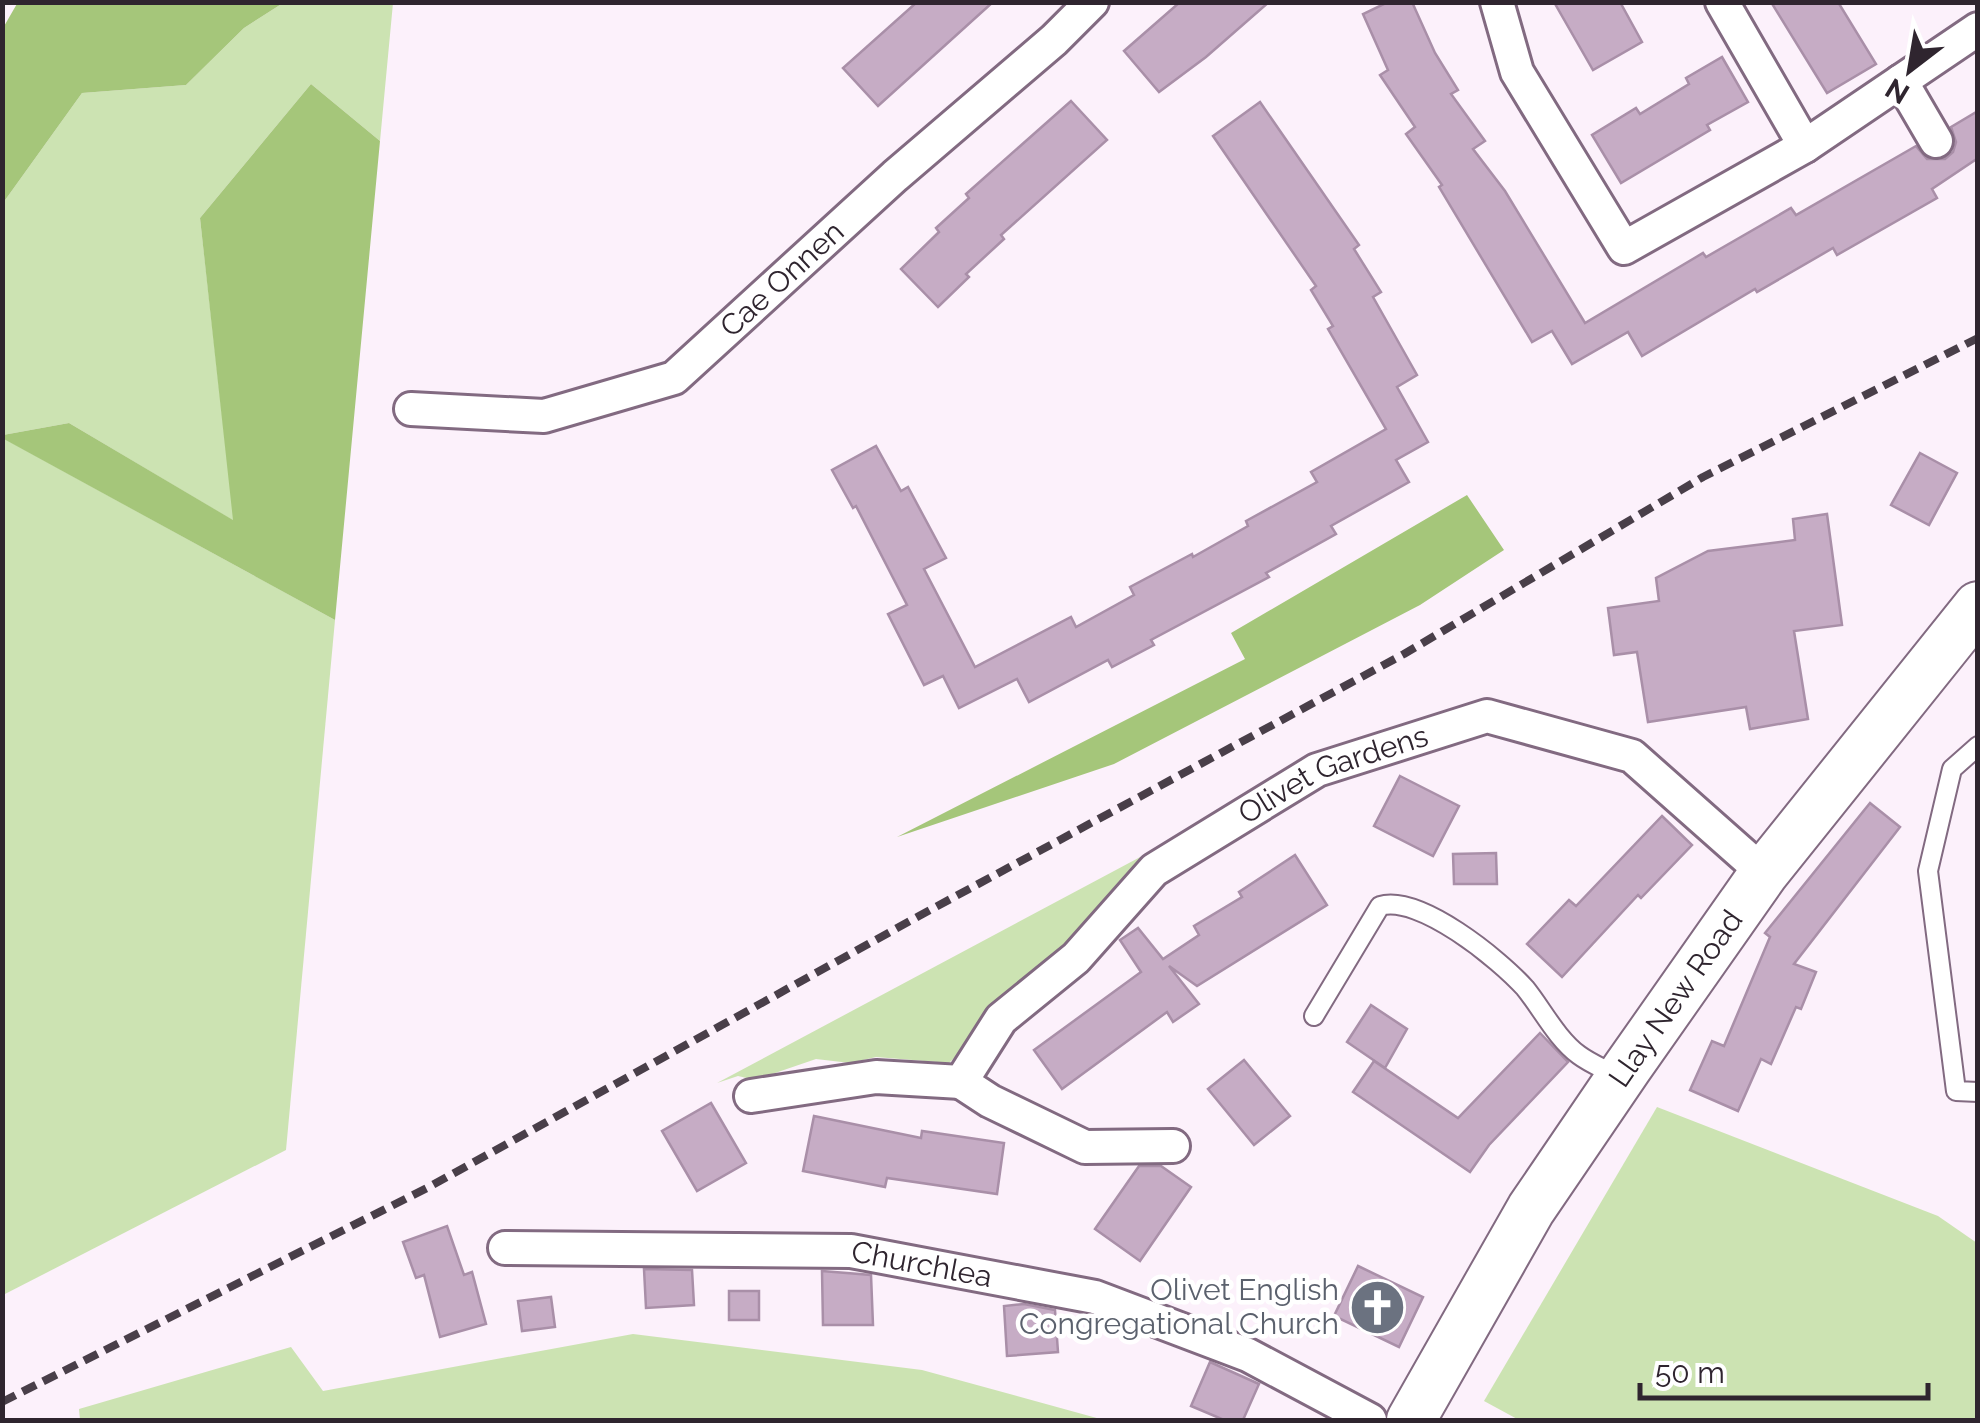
<svg xmlns="http://www.w3.org/2000/svg" width="1980" height="1423" font-family="Raleway,sans-serif">
<style>
.green{fill:#cce3b2}
.forest{fill:#a5c67a}
.building{fill:#c6acc5;stroke:#a98fa8;stroke-width:2.5}
.lines{fill:none;stroke-linecap:round;stroke-linejoin:round}
.lane-casing{stroke:#826a81;stroke-width:22}
.street-casing{stroke:#826a81;stroke-width:38}
.secondary-casing{stroke:#826a81;stroke-width:52}
.lane{stroke:#fff;stroke-width:18}
.street{stroke:#fff;stroke-width:32}
.secondary{stroke:#fff;stroke-width:48}
.rail{stroke:#493f49;stroke-width:8;stroke-dasharray:15 8;stroke-linecap:butt}
.labels{text-anchor:middle;stroke-width:9;stroke-linejoin:round;paint-order:stroke}
.street-label{font-size:30px;fill:#2f252f;stroke:#fff}
.worship-label{font-size:30px;fill:#5b616d;stroke:#fff;text-anchor:end}
</style>
<rect width="100%" height="100%" fill="#fcf1fb"/>
<!-- green -->
<g class="green">
<polygon points="283,3 393,3 380,141 311,84 200,218 234,521 69,423 3,435 3,203 82,93 186,85 244,28"/>
<polygon points="3,438 335,620 286,1150 3,1295"/>
<polygon points="1189,831 949,1063 876,1057 850,1063 816,1059 755,1080 738,1076 717,1083"/>
<polygon points="1657,1107 1938,1216 1977,1243 1977,1420 1519,1420 1484,1401"/>
<polygon points="633,1334 922,1370 1104,1420 80,1420 79,1409 291,1347 323,1391"/>
</g>
<!-- forest -->
<g class="forest">
<polygon points="18,2 283,2 283,3 244,28 186,85 82,93 3,203 3,28"/>
<polygon points="311,84 380,141 335,620 2,438 3,435 69,423 233,520 200,218"/>
<polygon points="1467,495 1504,550 1420,605 1114,764 897,837 1245,659 1231,633"/>
</g>
<!-- building -->
<g class="building">
<polygon points="917,2 993,2 878,106 843,68"/>
<polygon points="1180,2 1269,2 1206,57 1159,92 1124,51"/>
<polygon points="1388,2 1412,2 1435,53 1458,90 1451,94 1485,141 1473,149 1505,191 1585,323 1703,253 1706,257 1791,208 1796,215 1916,146 1927,159 1945,159 1953,152 1956,142 1951,127 1978,111 1978,158 1932,189 1937,198 1837,255 1833,248 1757,292 1755,289 1642,356 1628,332 1572,364 1552,331 1532,342 1439,187 1442,185 1406,134 1415,127 1380,75 1388,70 1363,14"/>
<polygon points="1554,2 1620,2 1642,42 1593,70"/>
<polygon points="1771,2 1838,2 1876,64 1827,93"/>
<polygon points="1722,57 1748,102 1707,125 1710,130 1621,183 1592,135 1636,108 1640,114 1689,84 1686,78"/>
<polygon points="1071,101 1107,140 1001,235 1004,239 966,274 969,277 938,307 901,269 939,232 936,228 969,198 966,194"/>
<polygon points="1260,102 1359,245 1354,249 1381,292 1373,297 1417,375 1397,387 1428,442 1396,460 1409,482 1331,526 1336,534 1266,573 1269,577 1151,640 1154,645 1112,667 1108,660 1029,702 1017,679 959,708 943,676 924,685 888,614 907,605 856,506 853,508 832,470 876,446 901,491 908,487 946,558 924,569 975,667 1071,617 1076,627 1134,595 1130,587 1192,554 1193,557 1248,526 1246,521 1317,482 1311,472 1386,429 1328,329 1333,326 1311,290 1316,286 1213,136"/>
<polygon points="1920,453 1957,473 1929,525 1891,505"/>
<polygon points="1827,514 1842,625 1794,631 1808,719 1750,729 1746,707 1648,722 1637,652 1614,655 1608,608 1659,601 1656,578 1708,551 1795,540 1793,519"/>
<polygon points="1400,776 1459,806 1433,856 1374,826"/>
<polygon points="1870,803 1900,827 1794,964 1816,972 1801,1009 1796,1007 1771,1064 1761,1059 1738,1111 1690,1090 1712,1041 1724,1046 1770,937 1765,933"/>
<polygon points="1662,816 1692,845 1641,898 1638,895 1562,977 1527,944 1569,900 1576,906"/>
<polygon points="1496,853 1497,884 1454,884 1453,854"/>
<polygon points="1295,855 1327,905 1197,986 1169,966 1199,1004 1173,1022 1167,1012 1062,1089 1034,1050 1141,972 1120,940 1138,928 1163,959 1199,935 1194,926 1242,897 1239,892"/>
<polygon points="1371,1005 1407,1029 1385,1068 1347,1042"/>
<polygon points="1540,1033 1568,1062 1489,1145 1470,1172 1353,1092 1374,1061 1458,1118"/>
<polygon points="1244,1060 1290,1116 1254,1145 1208,1089"/>
<polygon points="711,1103 746,1163 697,1191 662,1131"/>
<polygon points="814,1116 921,1138 922,1131 1004,1143 997,1194 887,1178 885,1187 803,1171"/>
<polygon points="1139,1166 1161,1166 1191,1187 1140,1261 1095,1229"/>
<polygon points="447,1226 464,1275 472,1272 486,1324 440,1337 424,1275 416,1278 403,1242"/>
<polygon points="1358,1266 1423,1297 1399,1347 1334,1316"/>
<polygon points="644,1269 692,1270 694,1305 646,1308"/>
<polygon points="822,1271 871,1275 873,1325 823,1325"/>
<rect x="729" y="1291" width="30" height="29"/>
<polygon points="551,1297 555,1327 522,1331 518,1301"/>
<polygon points="1024,1304 1055,1310 1058,1352 1007,1356 1004,1306"/>
<polygon points="1210,1362 1259,1384 1243,1420 1224,1420 1191,1406"/>
</g>
<g class="lines">
<defs>
<g id="lane">
<polyline points="1978,746 1952,769 1928,871 1956,1091 1978,1092"/>
<path d="M1314,1016l66,-110c39,-12 119,53 145,82 17,21 32,51 54,67 12,9 28,15 41,23"/>
</g>
<g id="street">
<polyline points="1497,2 1517,72 1624,248 1805,146 1978,29"/>
<polyline points="1722,2 1805,146"/>
<polyline points="1901,81 1936,141"/>
<path id="s1" d="M411,409l133,7 130,-38 221,-202 159,-136 38,-38"/>
<polyline points="961,1082 990,1101 1085,1147 1173,1146"/>
<path id="s2" d="M751,1096l125,-19 85,5 40,-63 75,-61 78,-88 163,-100 170,-54 145,40 132,117"/>
<path id="s3" d="M505,1248l346,3 244,46 153,58 122,65"/>
</g>
<g id="secondary">
<path id="s4" d="M1411,1420l120,-211 96,-141 137,-195 214,-267"/>
</g>
</defs>
<!-- lane casing -->
<use href="#lane" class="lane-casing"/>
<!-- street casing -->
<use href="#street" class="street-casing"/>
<!-- secondary casing -->
<use href="#secondary" class="secondary-casing"/>
<!-- lane -->
<use href="#lane" class="lane"/>
<!-- street -->
<use href="#street" class="street"/>
<!-- secondary -->
<use href="#secondary" class="secondary"/>
<!-- rail -->
<polyline class="rail" points="2,1402 429,1187 919,916 1404,654 1703,477 1978,338"/>
</g>
<!-- icons -->
<defs>
<symbol id="church-disc" viewBox="-11 -11 22 22"><circle r="9.5" fill="#6b7280" stroke="#fff"/><path d="M-1.2-6h2.4v3.5h3.3v2.4h-3.3V6h-2.4V-.1h-3.3v-2.4h3.3Z" fill="#fff"/></symbol>
</defs>
<g fill-rule="evenodd">
<use href="#church-disc" x="1346" y="1276" width="63" height="63"/>
</g>
<g class="labels">
<!-- street labels -->
<g class="street-label">
<text dy="10" stroke="none"><textPath href="#s1" startOffset="415">Cae Onnen</textPath></text>
<text dy="10" stroke="none"><textPath href="#s2" startOffset="705">Olivet Gardens</textPath></text>
<text dy="10" stroke="none"><textPath href="#s4" startOffset="498">Llay New Road</textPath></text>
<text dy="10" stroke="none"><textPath href="#s3" startOffset="418">Churchlea</textPath></text>
</g>
<!-- worship labels -->
<g class="worship-label">
<text x="1339" y="1300">Olivet English<tspan x="1339" dy="34">Congregational Church</tspan></text>
</g>
</g>
<!-- border -->
<rect width="1980" height="1423" fill="none" stroke="#2f252f" stroke-width="10"/>
<!-- north arrow -->
<g transform="translate(1910 70) rotate(211)" stroke="#ffffff" stroke-width="8" paint-order="stroke">
<path d="M0-8L18 38L0 25L-18 38Z" fill="#2f252f"/>
<text y="-15" font-size="28" font-weight="bold" text-anchor="middle" fill="#2f252f">N</text>
</g>
<!-- scale -->
<path d="M1640 1383v15h288v-15" fill="none" stroke="#2f252f" stroke-width="5"/>
<text x="1655" y="1383" font-size="30" fill="#2f252f" stroke="#ffffff" stroke-width="8" paint-order="stroke">50 m</text>
</svg>
